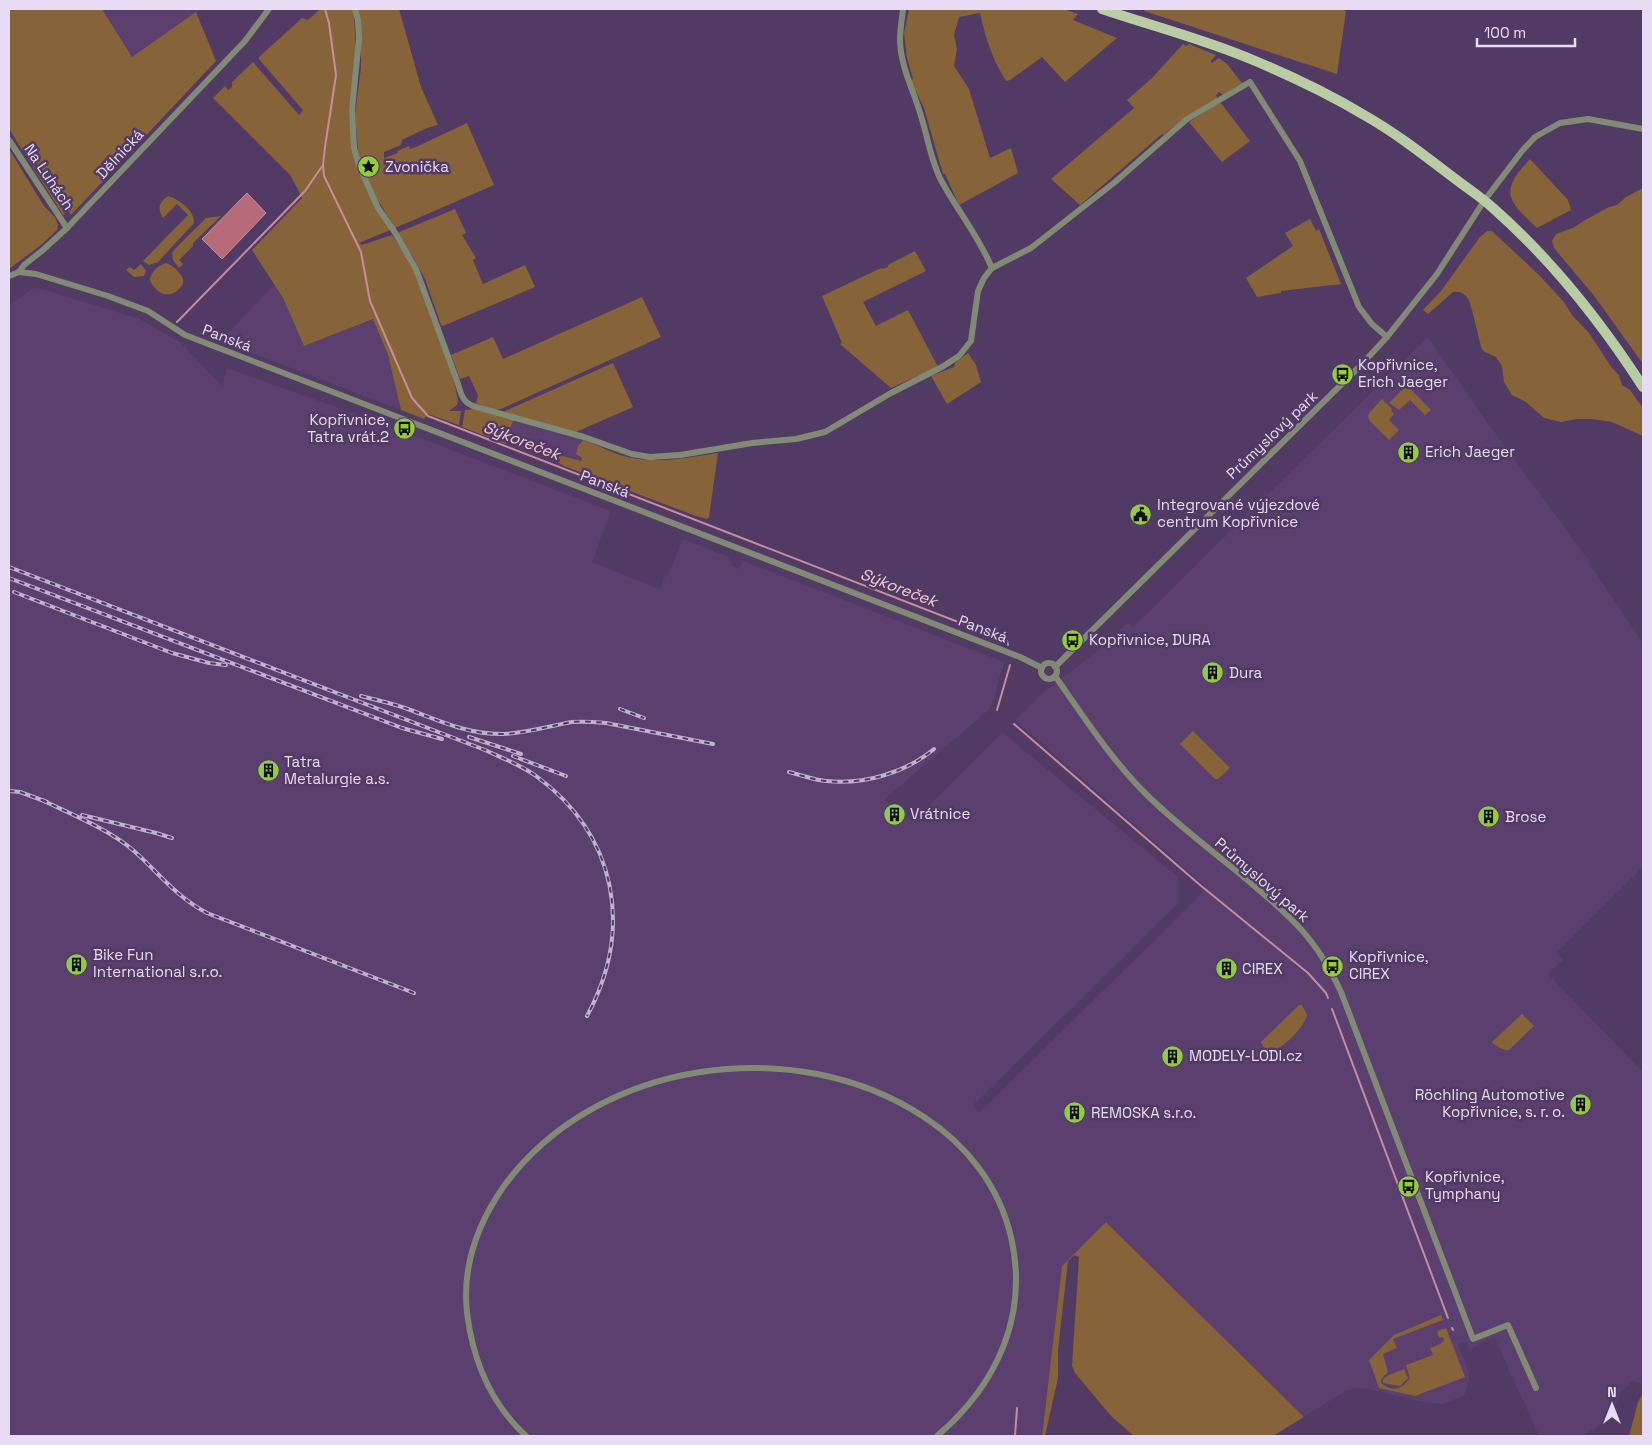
<svg xmlns="http://www.w3.org/2000/svg" width="1652" height="1445" font-family="'Space Grotesk',sans-serif">
<style>
.built{fill:#5a3f6f}
.green{fill:#876339}
.water{fill:#b76b78;stroke:#c68d9d}
.lines{fill:none;stroke-linecap:round;stroke-linejoin:round}
.stream{stroke:#c68d9d;stroke-width:2}
.minor{stroke:#808a75;stroke-width:6}
.primary{stroke:#b8cda3;stroke-width:10}
.rail-casing{stroke:#c1b1ce;stroke-width:4}
.rail{stroke:#513a63;stroke-width:2;stroke-dasharray:5.5;stroke-linecap:butt}
.labels{text-anchor:middle;stroke-width:5;stroke-linejoin:round;paint-order:stroke}
.street-label{font-size:15px;fill:#e8dbf4;stroke:#513a63}
.poi-label{font-size:15px;fill:#e8dbf4;stroke:#513a63;text-anchor:start}
.water-label{font-size:16px;font-style:italic;fill:#f5c9cf;stroke:#513a63}
</style>
<rect width="100%" height="100%" fill="#513a63"/>
<!-- built -->
<g class="built">
<polygon points="102,9 201,9 132,57"/>
<polygon points="274,285 283,298 304,346 373,319 388,355 401,410 220,341"/>
<polygon points="35,287 140,319 181,343 222,386 227,368 384,424 611,511 592,562 660,589 665,576 668,576 683,539 729,557 732,566 739,569 743,561 1004,662 991,708 885,799 892,806 894,805 914,823 927,807 1002,732 1178,877 1178,904 973,1105 979,1113 1207,888 1015,720 1044,692 1100,649 1128,622 1132,628 1428,337 1482,415 1590,562 1589,563 1643,643 1643,867 1556,953 1563,960 1548,974 1643,1072 1643,1384 1632,1381 1621,1392 1613,1412 1596,1428 1582,1436 1539,1436 1494,1337 1470,1349 1466,1342 1458,1344 1469,1372 1469,1379 1465,1395 1453,1400 1443,1404 1418,1401 1368,1389 1354,1388 1342,1393 1304,1417 1106,1222 1062,1266 1042,1436 9,1436 9,305"/>
<polygon points="515,420 585,438 616,452 616,453 593,443 576,454 582,458 580,461 565,456 558,463 564,466 506,444 512,422"/>
</g>
<!-- green -->
<g class="green">
<polygon points="9,9 102,9 132,57 196,12 216,61 71,215 68,211 63,215 9,129"/>
<polygon points="320,9 353,9 354,13 356,52 349,112 353,152 355,164 362,180 390,230 359,243 362,245 392,235 420,278 454,381 458,400 457,405 449,411 461,411 459,425 428,414 424,419 401,410 388,355 373,319 304,346 283,298 252,250 302,198 291,176 213,98 225,86 228,90 232,87 232,82 253,62 299,115 303,110 258,58 302,18 308,20"/>
<polygon points="358,9 399,9 421,87 438,125 427,128 402,140 401,145 384,152 384,158 398,153 397,151 409,146 410,149 416,147 467,123 494,185 395,228 381,205 376,199 359,163 355,115 361,67 361,29"/>
<path d="M909,9h155l14,5 -5,6 44,18 -52,44 -23,-25 -32,23 -4,1c-14,-22 -20,-42 -26,-68l-21,4 -5,18 3,14 -3,17 15,23 21,69 21,-10 7,25 -59,32 -14,-31h-2l-19,-66 -13,-27 2,-2 -6,-21 -3,-25z"/>
<polygon points="1145,9 1339,9 1346,11 1337,74 1144,11"/>
<polygon points="1183,44 1186,46 1189,44 1216,55 1211,61 1212,63 1219,58 1227,64 1242,83 1223,95 1219,92 1216,95 1218,99 1187,116 1163,135 1162,134 1080,205 1051,179 1134,108 1127,100 1152,78"/>
<polygon points="1220,102 1250,141 1222,162 1189,122"/>
<polygon points="9,149 44,206 55,217 58,225 57,230 41,245 9,269"/>
<path d="M1530,159l38,41 3,10 -34,18c-30,-28 -38,-36 -7,-69z"/>
<polygon points="1643,188 1643,364 1595,297 1554,248 1552,241 1556,234 1573,228 1587,219 1609,207 1617,205 1626,197"/>
<path d="M168,196c11,3 27,15 26,27l-36,39 -9,3 -6,-4 45,-46 -11,-11 -14,14c-6,-10 -4,-16 5,-22z"/>
<polygon points="455,209 466,233 462,235 476,258 473,260 483,284 525,265 535,287 443,326 441,325 425,279 413,257 397,233"/>
<polygon points="221,216 193,243 193,246 179,260 183,264 179,268 173,260 172,253 174,250 206,218"/>
<polygon points="1310,219 1316,231 1319,229 1341,284 1281,291 1281,293 1257,297 1246,278 1293,246 1285,233"/>
<path d="M1487,231h5l48,45 24,26 8,13 17,18 23,35 7,7 3,10 8,5 13,18v28l-31,-14 -19,-3h-16l-16,3 -17,-4 -18,-16 -14,-7 -8,-13 -2,-16 -6,-9 -11,-5 -3,-3c-4,-12 -10,-45 -15,-52 -4,-5 -9,-6 -14,-5l-25,22 -5,-4 18,-19 39,-54z"/>
<polygon points="915,251 926,271 863,302 876,326 908,310 938,367 891,388 840,344 842,343 822,296 881,268 883,269 888,267 888,265"/>
<path d="M166,263c4,1 6,3 10,6 2,3 6,6 7,10 1,5 -2,8 -5,11 -11,10 -23,2 -28,-10 1,-8 8,-15 16,-17z"/>
<polygon points="141,264 146,271 144,276 134,277 126,270 130,267 134,270"/>
<polygon points="642,297 661,337 501,409 495,410 476,403 478,395 469,376 460,379 451,355 493,337 503,359"/>
<polygon points="968,353 976,365 981,382 947,404 931,376 954,367 955,363"/>
<polygon points="613,363 633,407 576,432 505,413 505,411"/>
<polygon points="1407,385 1431,410 1425,415 1410,400 1399,410 1389,403"/>
<polygon points="1382,399 1392,409 1391,410 1394,414 1389,420 1399,430 1389,440 1369,420 1368,416 1370,412"/>
<polygon points="475,409 515,420 512,423 506,444 462,427 465,410"/>
<path d="M583,440c13,4 25,11 37,15 32,10 66,3 98,-2l-9,64 -2,2 -11,-3 -132,-50 -8,-5 3,-6 22,6 1,-3 -6,-4 2,-8z"/>
<polygon points="1193,731 1230,768 1218,779 1215,779 1180,744"/>
<path d="M1299,1005h3l5,10c-2,11 -24,34 -35,36l-8,-3 -3,-6z"/>
<path d="M1522,1014l12,12 -25,24c-5,1 -13,-4 -17,-8z"/>
<polygon points="1106,1222 1119,1235 1304,1417 1273,1436 1134,1436 1112,1417 1075,1373 1072,1366 1079,1257 1074,1255 1068,1261 1058,1350 1058,1378 1045,1436 1042,1436 1062,1266"/>
<path d="M1441,1315l2,5 -50,19 4,9 -14,6 5,18 -7,7v4c11,10 22,6 29,-5l-4,-13 27,-10 -3,-7 11,-4v-1l3,-2 -1,-4 -4,1 -2,-7 9,-3 19,49 -50,19 -36,-8 -10,-28 25,-25z"/>
<polygon points="1404,1369 1408,1378 1400,1386 1383,1383 1383,1379 1389,1375"/>
<polygon points="1643,1393 1643,1436 1629,1436 1638,1402"/>
</g>
<!-- water -->
<polygon class="water" points="247,193 266,213 222,259 202,239"/>
<g class="lines">
<!-- stream -->
<g class="stream">
<polyline points="325,9 329,23 336,75 325,147 323,165 324,176 361,252 370,301 412,398 428,416 1007,641 1008,645"/>
<polyline points="177,322 305,191 323,165"/>
<polyline points="997,710 1010,665"/>
<polyline points="1014,724 1200,885 1308,973 1326,993 1328,998"/>
<polyline points="1332,1009 1448,1318"/>
<polyline points="1452,1328 1453,1330"/>
<polyline points="1015,1436 1017,1408"/>
</g>
<!-- minor -->
<g class="minor">
<path d="M355,9l3,11 1,19 -7,71 2,38 5,18 19,42 16,23 22,38 41,112c4,11 4,20 16,25l111,31 48,17 18,3 30,-2 72,-12 44,-4 29,-7 66,-39 51,-26 17,-11 12,-15 7,-50 6,-13 8,-10 39,-20 84,-66 72,-63 63,-37 50,79 59,146 13,17 15,13"/>
<path d="M903,9c-1,10 -3,20 -3,30 0,27 14,52 21,77 7,22 10,46 21,66 16,29 37,55 50,86"/>
<polyline points="9,140 67,228"/>
<polyline points="19,272 24,265 43,250 67,228 245,41 269,9"/>
<polyline points="9,276 19,272 36,274 108,296 148,311 185,335 1020,657 1042,668"/>
<circle cx="1049" cy="671" r="8"/>
<polyline points="1055,667 1361,365 1387,337 1437,274 1484,201 1522,151 1535,137 1560,123 1588,119 1643,129"/>
<path d="M1055,676c29,41 57,85 93,120 46,45 102,81 147,127 19,19 35,45 46,69l132,347 35,-14 28,63"/>
<path d="M526,1436c-36,-33 -53,-75 -59,-123 -5,-46 11,-90 37,-127 93,-127 291,-154 420,-69 43,28 75,69 87,120 18,78 -14,148 -74,199"/>
</g>
<!-- primary -->
<path class="primary" d="M1102,9c50,17 102,30 151,51 38,16 76,34 111,55 32,18 61,41 90,63 13,10 27,19 39,30 58,51 108,114 150,179"/>
<defs>
<g id="rail">
<path d="M9,567l476,183c17,8 36,15 51,26 81,59 98,153 51,240"/>
<polyline points="9,578 402,728 442,739"/>
<polyline points="14,592 172,653 209,663 226,665"/>
<path d="M361,696c15,4 30,7 44,12 33,12 63,27 99,26 23,-1 45,-8 68,-12 11,-1 23,0 34,1l107,21"/>
<polyline points="620,709 644,718"/>
<polyline points="469,737 521,754"/>
<polyline points="513,756 566,776"/>
<path d="M789,772c12,3 25,8 37,9 38,4 79,-8 108,-32"/>
<polyline points="9,791 20,792 47,802"/>
<path d="M42,800c29,14 68,30 92,51 26,23 40,44 73,62l207,80"/>
<polyline points="82,815 156,833 172,838"/>
</g>
</defs>
<!-- rail casing -->
<use href="#rail" class="rail-casing"/>
<!-- rail -->
<use href="#rail" class="rail"/>
</g>
<!-- icons -->
<defs>
<symbol id="sight-disc" viewBox="-11 -11 22 22"><circle r="9.5" fill="#92cd3e" stroke="#513a63"/><path d="M0-6L1.8-2.2L6-1.7L2.9 1.2L3.7 5.4L0 3.3L-3.7 5.4L-2.9 1.2L-6-1.7L-1.8-2.2Z" fill="#111"/></symbol>
<symbol id="bus-disc" viewBox="-11 -11 22 22"><circle r="9.5" fill="#92cd3e" stroke="#513a63"/><path d="M-5-6H5V4H4V6H2V4H-2V6H-4V4H-5ZM-3.5-4V0h7V-4ZM-3.5 1.2v1.5H-2V1.2ZM2 1.2v1.5H3.5V1.2Z" fill="#111"/></symbol>
<symbol id="building-disc" viewBox="-11 -11 22 22"><circle r="9.5" fill="#92cd3e" stroke="#513a63"/><path d="M-4-6H4V6H1V3H-1V6H-4ZM-2.5-4.3h1.7v1.8h-1.7ZM.8-4.3h1.7v1.8H.8ZM-2.5-1h1.7V.8h-1.7ZM.8-1h1.7V.8H.8Z" fill="#111"/></symbol>
<symbol id="civic-disc" viewBox="-11 -11 22 22"><circle r="9.5" fill="#92cd3e" stroke="#513a63"/><path d="M-.6-6.5H3V-4.5H.6V-3L4-1V1h2V6H-6V1h2V-1L-.6-3ZM-1.2 2.5V6h2.4V2.5Z" fill="#111"/></symbol>
</defs>
<g fill-rule="evenodd">
<use href="#sight-disc" x="356" y="154" width="25" height="25"/>
<use href="#bus-disc" x="1330" y="362" width="25" height="25"/>
<use href="#bus-disc" x="392" y="416" width="25" height="25"/>
<use href="#building-disc" x="1396" y="440" width="25" height="25"/>
<use href="#civic-disc" x="1128" y="502" width="25" height="25"/>
<use href="#bus-disc" x="1060" y="628" width="25" height="25"/>
<use href="#building-disc" x="1200" y="660" width="25" height="25"/>
<use href="#building-disc" x="256" y="758" width="25" height="25"/>
<use href="#building-disc" x="882" y="802" width="25" height="25"/>
<use href="#building-disc" x="1476" y="804" width="25" height="25"/>
<use href="#building-disc" x="64" y="952" width="25" height="25"/>
<use href="#bus-disc" x="1320" y="954" width="25" height="25"/>
<use href="#building-disc" x="1214" y="956" width="25" height="25"/>
<use href="#building-disc" x="1160" y="1044" width="25" height="25"/>
<use href="#building-disc" x="1568" y="1092" width="25" height="25"/>
<use href="#building-disc" x="1062" y="1100" width="25" height="25"/>
<use href="#bus-disc" x="1396" y="1174" width="25" height="25"/>
</g>
<g class="labels">
<!-- street labels -->
<g class="street-label">
<text transform="translate(120 154) rotate(-47)" y="5">Dělnická</text>
<text transform="translate(49 177) rotate(56)" y="5">Na Luhách</text>
<text transform="translate(227 338) rotate(21)" y="5">Panská</text>
<text transform="translate(1272 435) rotate(-44)" y="5">Průmyslový park</text>
<text transform="translate(605 484) rotate(21)" y="5">Panská</text>
<text transform="translate(983 629) rotate(21)" y="5">Panská</text>
<text transform="translate(1262 880) rotate(41)" y="5">Průmyslový park</text>
</g>
<!-- poi labels -->
<g class="poi-label">
<text x="385" y="172">Zvonička</text>
<text x="1358" y="370">Kopřivnice,<tspan x="1358" dy="17">Erich Jaeger</tspan></text>
<text x="389" y="425" text-anchor="end">Kopřivnice,<tspan x="389" dy="17">Tatra vrát.2</tspan></text>
<text x="1425" y="457">Erich Jaeger</text>
<text x="1157" y="510">Integrované výjezdové<tspan x="1157" dy="17">centrum Kopřivnice</tspan></text>
<text x="1089" y="645">Kopřivnice, DURA</text>
<text x="1229" y="678">Dura</text>
<text x="284" y="767">Tatra<tspan x="284" dy="17">Metalurgie a.s.</tspan></text>
<text x="910" y="819">Vrátnice</text>
<text x="1505" y="822">Brose</text>
<text x="93" y="960">Bike Fun<tspan x="93" dy="17">International s.r.o.</tspan></text>
<text x="1349" y="962">Kopřivnice,<tspan x="1349" dy="17">CIREX</tspan></text>
<text x="1242" y="974">CIREX</text>
<text x="1189" y="1061">MODELY-LODI.cz</text>
<text x="1565" y="1100" text-anchor="end">Röchling Automotive<tspan x="1565" dy="17">Kopřivnice, s. r. o.</tspan></text>
<text x="1091" y="1118">REMOSKA s.r.o.</text>
<text x="1425" y="1182">Kopřivnice,<tspan x="1425" dy="17">Tymphany</tspan></text>
</g>
<!-- water labels -->
<g class="water-label">
<text transform="translate(522 440) rotate(21)" y="6">Sýkoreček</text>
<text transform="translate(899 587) rotate(21)" y="6">Sýkoreček</text>
</g>
</g>
<!-- border -->
<rect width="1652" height="1445" fill="none" stroke="#e8dbf4" stroke-width="20"/>
<!-- north arrow -->
<g transform="translate(1612 1405)" stroke="#513a63" stroke-width="4" paint-order="stroke">
<path d="M0-4L9 19L0 12L-9 19Z" fill="#e8dbf4"/>
<text y="-8" font-size="14" font-weight="bold" text-anchor="middle" fill="#e8dbf4">N</text>
</g>
<!-- scale -->
<path d="M1477 38v8h98v-8" fill="none" stroke="#e8dbf4" stroke-width="2.5"/>
<text x="1484" y="38" font-size="15" fill="#e8dbf4" stroke="#513a63" stroke-width="4" paint-order="stroke">100 m</text>
</svg>
